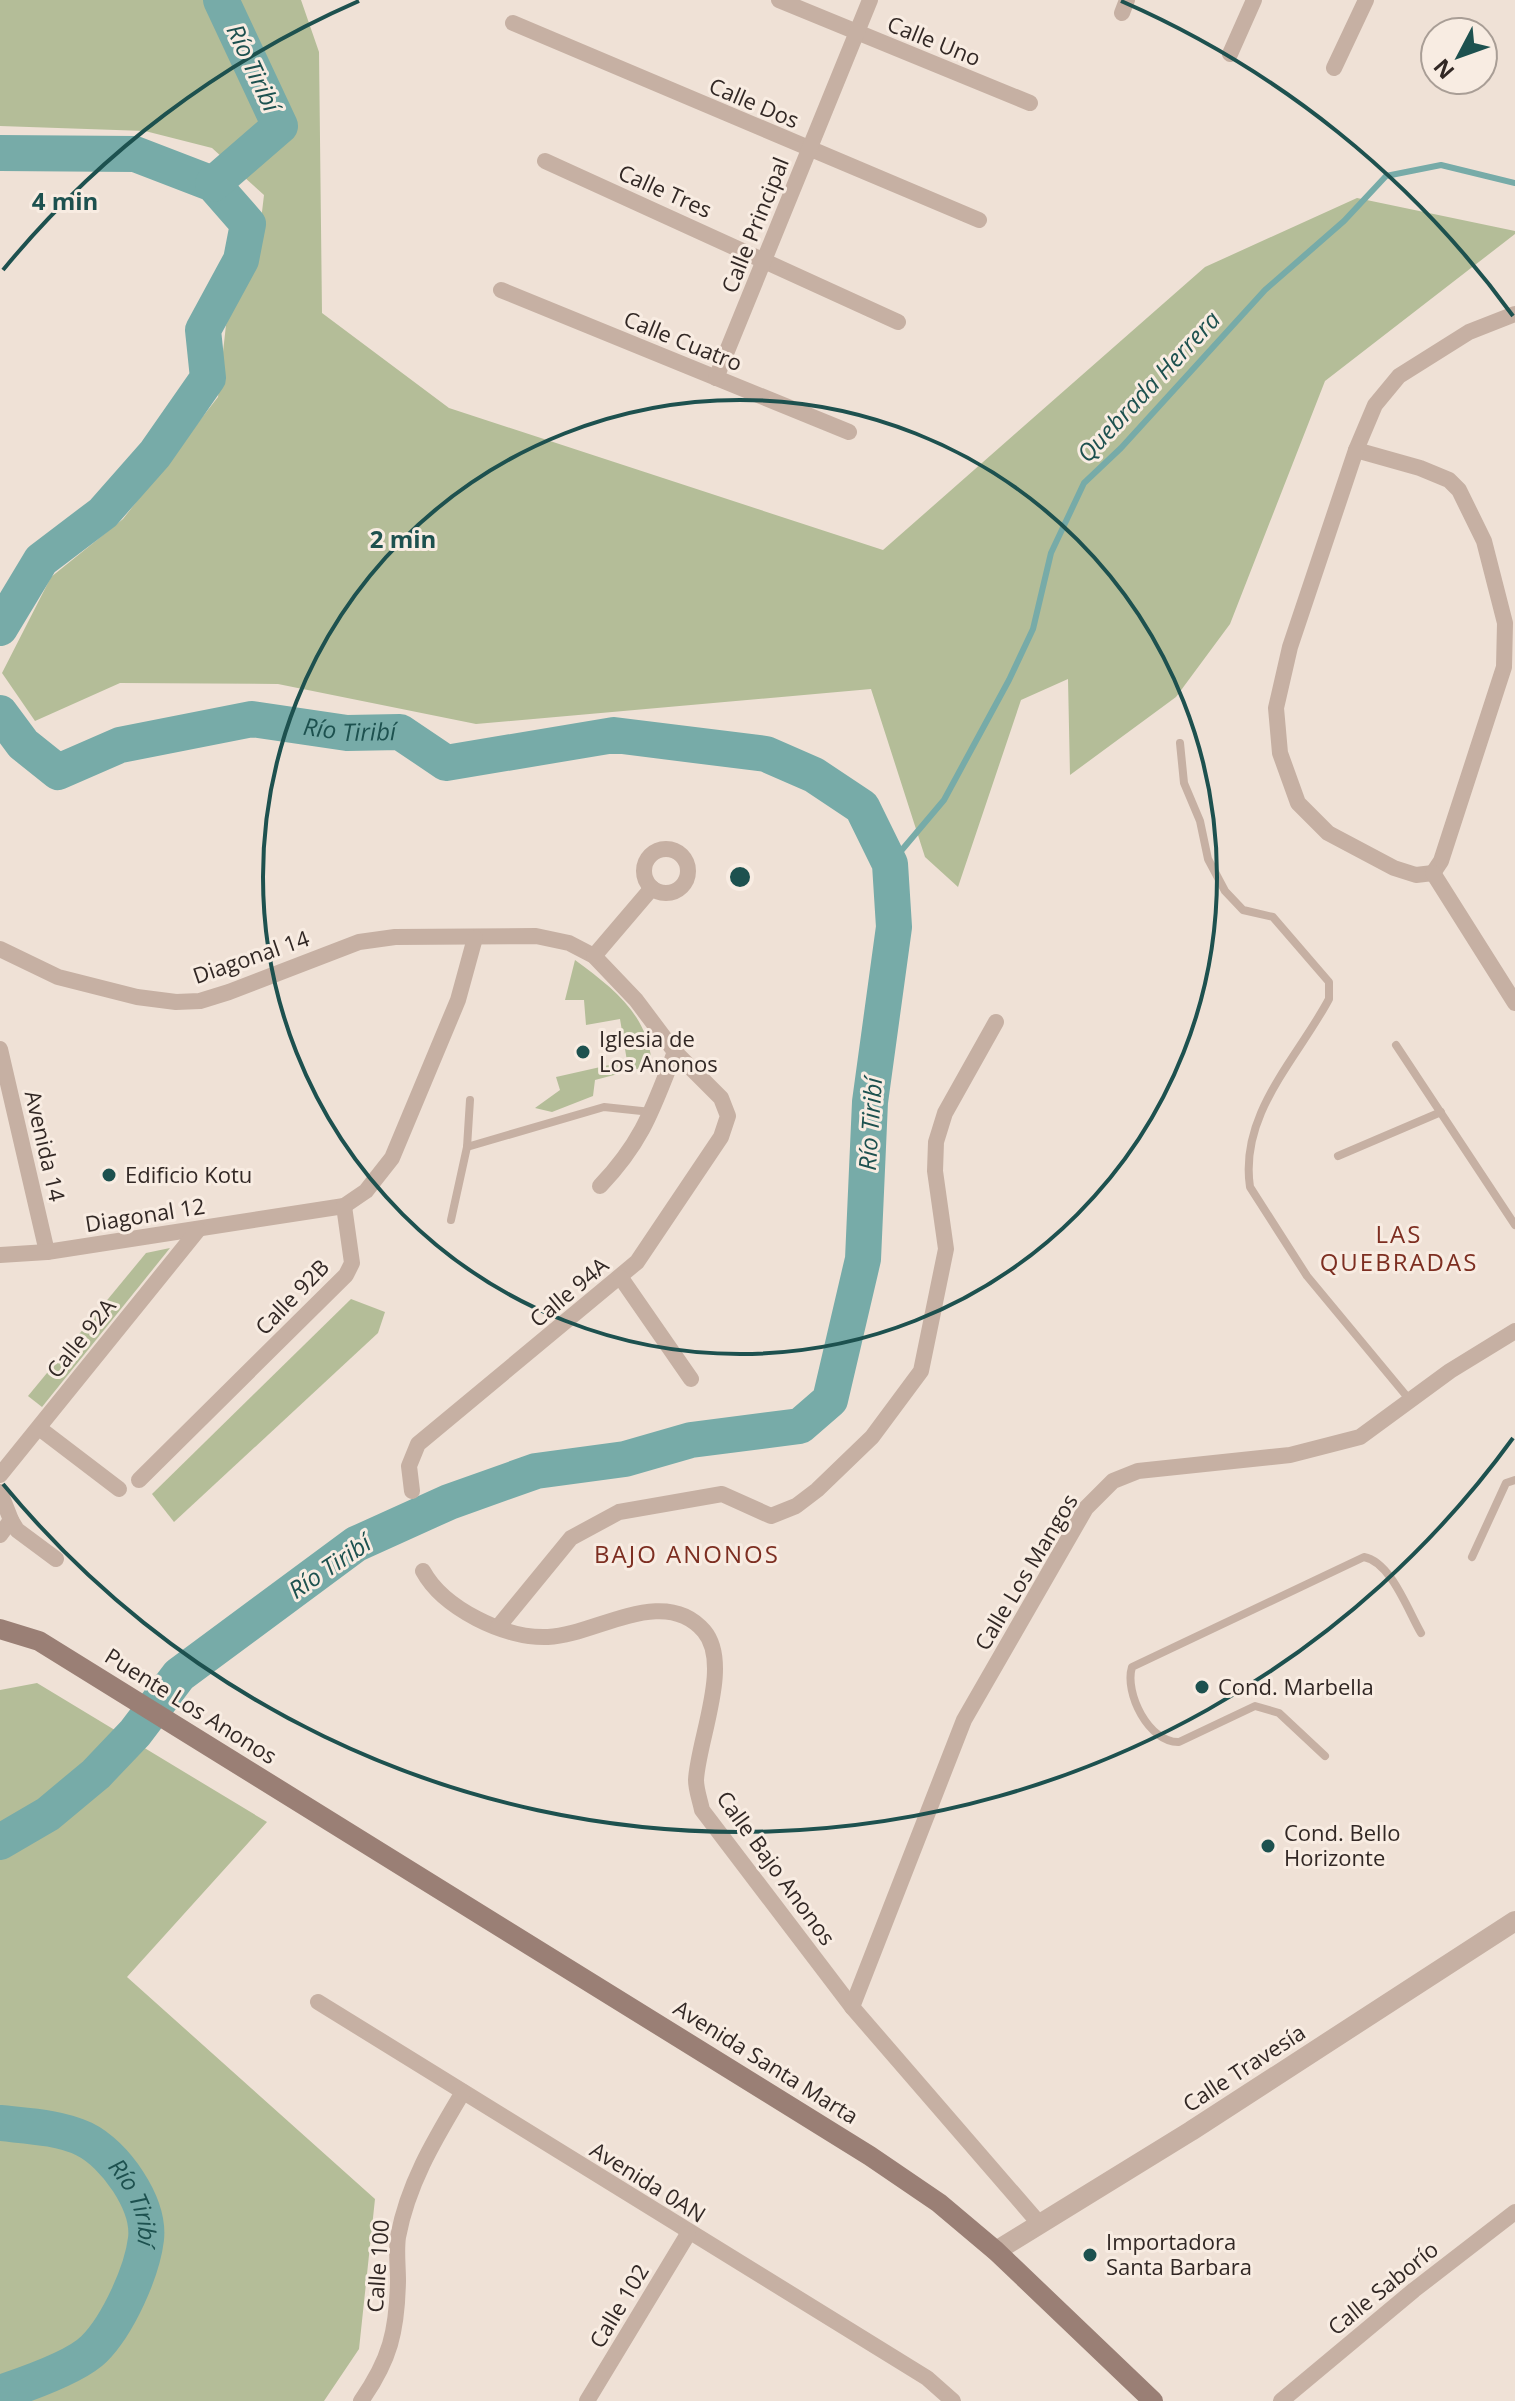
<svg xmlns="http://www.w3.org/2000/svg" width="1515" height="2401" font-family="'Open Sans',sans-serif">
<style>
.green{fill:#b4bd98}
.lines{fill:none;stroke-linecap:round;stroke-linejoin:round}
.stream{stroke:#77aba8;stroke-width:6}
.river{stroke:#77aba8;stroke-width:36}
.service{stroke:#c6b0a3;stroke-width:8}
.minor{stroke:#c6b0a3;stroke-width:16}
.tertiary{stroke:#c6b0a3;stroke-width:20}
.secondary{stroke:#9a7f75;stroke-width:20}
.ring{fill:none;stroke:#1d514f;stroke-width:4}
.poi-dot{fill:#1d514f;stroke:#f8ece2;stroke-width:3}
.labels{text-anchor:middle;stroke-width:6;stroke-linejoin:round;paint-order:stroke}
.street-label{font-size:22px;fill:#322825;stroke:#f8ece2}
.poi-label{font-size:22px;fill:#322825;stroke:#f8ece2;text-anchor:start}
.water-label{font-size:24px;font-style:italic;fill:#1d514f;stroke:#f8ece2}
.neighbourhood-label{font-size:24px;letter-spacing:2px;fill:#7d2e21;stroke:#f8ece2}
.centre{fill:#1d514f;stroke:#f8ece2;stroke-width:4}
.ring-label{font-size:24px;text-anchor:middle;font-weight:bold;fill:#1d514f;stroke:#f8ece2;stroke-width:6;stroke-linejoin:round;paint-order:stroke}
</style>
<rect width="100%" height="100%" fill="#efe1d6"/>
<!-- green -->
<g class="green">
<polygon points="0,0 301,0 319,52 322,313 449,408 883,550 1205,267 1357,198 1515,231 1515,234 1325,381 1230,624 1176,697 1070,775 1068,679 1021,700 958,887 925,857 871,689 476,724 278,684 120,683 35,721 2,673 51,577 123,519 218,397 226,325 257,254 264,195 212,148 145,131 0,126"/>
<path d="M575,960c39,29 73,54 77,105l-57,15 -2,16 -41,16 -17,-4 25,-18 -4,-13 71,-16 -7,-42 -34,6 -2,-25h-19z"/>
<polygon points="170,1248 42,1407 28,1396 146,1253"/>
<polygon points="351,1299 385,1312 378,1333 174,1522 152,1494"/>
<polygon points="37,1683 267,1822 127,1977 375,2199 359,2349 324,2401 0,2401 0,1690"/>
</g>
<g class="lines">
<!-- stream -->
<polyline class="stream" points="890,864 944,800 1009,680 1033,629 1051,553 1084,483 1121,448 1265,290 1344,221 1386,176 1441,165 1515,183"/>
<!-- river -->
<g class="river">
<polyline points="0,153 135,154 213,184 248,224 241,260 203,330 208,378 155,454 103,513 41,560 0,628"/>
<polyline points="213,184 280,126 221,0"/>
<path id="s1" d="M0,713l23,31 35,28 62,-27 132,-26 95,14 53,-1 46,31 168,-28 152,19 48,21 48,32 28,57 4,63 -24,175 -7,157 -33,141 -30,26 -109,14 -66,19 -89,12 -87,31 -93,42 -177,131 -44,58 -39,41 -48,40 -48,28"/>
<path id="s2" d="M0,2123c27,3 59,4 84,16 31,15 66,65 62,100 -4,33 -28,86 -52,110 -18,18 -70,36 -94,44"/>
</g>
<!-- service -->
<g class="service">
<path d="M1180,743l4,40 16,38 8,38 17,32 18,19 30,7 56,65v17c-32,60 -90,115 -79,188l57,89 102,123"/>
<polyline points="1396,1045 1515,1225"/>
<polyline points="470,1100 467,1147 604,1107 651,1112"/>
<polyline points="1338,1156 1441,1112"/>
<polyline points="451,1220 467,1147"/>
<polyline points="1472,1557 1506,1483 1515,1480"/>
<path d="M1325,1756l-46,-43 -24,-7 -76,36c-30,1 -55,-49 -47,-75l232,-110c27,5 44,54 57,76"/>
</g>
<!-- minor -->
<g class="minor">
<polyline points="779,0 1030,103"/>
<polyline points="1122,13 1127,0"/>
<polyline points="513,23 979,220"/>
<polyline points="1230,54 1254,0"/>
<polyline points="1334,68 1366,0"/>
<polyline points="545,161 898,322"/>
<polyline points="501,290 849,432"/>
<polyline points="716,378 870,0"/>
<polyline points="1356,450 1420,468 1449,480 1459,490 1484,541 1505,623 1504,667 1441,861 1433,873"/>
<circle cx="666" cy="871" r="22"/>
<polyline points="1433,873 1416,875 1394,868 1328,833 1298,803 1280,753 1276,708 1290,647 1356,450 1375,405 1399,376 1469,332 1515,314"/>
<polyline points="1433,873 1515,1003"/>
<polyline points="0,949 58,977 137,997 176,1002 200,1001 229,992 359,942 395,937 536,936 569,943 594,956 636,1000 675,1052 721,1098 728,1116 721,1137 637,1262 418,1444 409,1466 412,1491"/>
<polyline points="594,956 652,888"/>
<polyline points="0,1049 47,1252"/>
<path d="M600,1186c43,-45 53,-78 75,-134"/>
<polyline points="0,1255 47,1252 344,1206 366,1191 392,1158 458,1000 475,938"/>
<polyline points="621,1278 691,1379"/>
<polyline points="39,1428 119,1489"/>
<polyline points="0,1475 198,1230"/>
<polyline points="139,1480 346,1275 352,1263 344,1206"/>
<polyline points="0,1492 11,1520 0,1535"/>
<polyline points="11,1520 17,1530 56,1559"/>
<path d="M423,1571c20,37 82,68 125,66 48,-2 116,-53 156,-6 28,33 -6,109 -8,149 0,10 4,20 6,30l150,197 186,215"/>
<polyline points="498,1627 571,1538 619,1512 722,1494 771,1516 796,1506 817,1490 872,1437 921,1371 946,1249 935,1171 936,1142 945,1113 996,1022"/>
<polyline points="318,2002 927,2378 953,2401"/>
<polyline points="852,2007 964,1720 1086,1508 1113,1481 1138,1471 1290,1455 1360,1437 1450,1371 1515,1331"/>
<path d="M361,2401c29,-41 36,-70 37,-120 0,-15 -2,-30 0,-44 10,-54 37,-98 65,-145"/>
<polyline points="587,2401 688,2234"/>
<polyline points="1281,2401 1414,2290 1515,2212"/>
</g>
<!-- tertiary -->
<polyline class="tertiary" points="996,2251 1191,2131 1515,1921"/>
<!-- secondary -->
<polyline class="secondary" points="0,1629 39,1641 870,2156 939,2203 996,2251 1153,2401"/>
</g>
<!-- distance rings -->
<g class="ring">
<circle cx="740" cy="877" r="477"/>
<path d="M1513 1438A955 955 0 0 1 3 1484M3 270A955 955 0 0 1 359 1M1121 1A955 955 0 0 1 1513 316"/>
</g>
<!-- markers -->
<g class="poi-dot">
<circle cx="583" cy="1052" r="8"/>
<circle cx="109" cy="1175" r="8"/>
<circle cx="1202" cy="1687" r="8"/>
<circle cx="1268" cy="1846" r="8"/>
<circle cx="1090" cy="2255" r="8"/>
</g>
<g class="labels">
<!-- street labels -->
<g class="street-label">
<text transform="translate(934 41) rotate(22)" y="8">Calle Uno</text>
<text transform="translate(754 103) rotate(23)" y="8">Calle Dos</text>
<text transform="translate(665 191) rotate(24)" y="8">Calle Tres</text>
<text transform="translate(755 225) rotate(-68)" y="8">Calle Principal</text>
<text transform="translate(683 341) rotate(22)" y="8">Calle Cuatro</text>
<text transform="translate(251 957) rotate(-19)" y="8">Diagonal 14</text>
<text transform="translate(45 1146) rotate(77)" y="8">Avenida 14</text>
<text transform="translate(145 1215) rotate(-9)" y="8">Diagonal 12</text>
<text transform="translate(569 1292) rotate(-40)" y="8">Calle 94A</text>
<text transform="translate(292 1297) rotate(-46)" y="8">Calle 92B</text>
<text transform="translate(81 1338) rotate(-51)" y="8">Calle 92A</text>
<text transform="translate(1026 1572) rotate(-59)" y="8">Calle Los Mangos</text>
<text transform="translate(191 1706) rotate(32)" y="8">Puente Los Anonos</text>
<text transform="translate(776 1868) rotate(54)" y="8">Calle Bajo Anonos</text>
<text transform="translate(766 2062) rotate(32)" y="8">Avenida Santa Marta</text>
<text transform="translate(1244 2068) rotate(-33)" y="8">Calle Travesía</text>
<text transform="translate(648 2182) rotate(32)" y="8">Avenida 0AN</text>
<text transform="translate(378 2266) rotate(-86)" y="8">Calle 100</text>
<text transform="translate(1383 2288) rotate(-39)" y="8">Calle Saborío</text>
<text transform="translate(619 2306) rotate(-59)" y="8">Calle 102</text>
</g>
<!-- poi labels -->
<g class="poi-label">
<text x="599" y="1047">Iglesia de<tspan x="599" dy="25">Los Anonos</tspan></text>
<text x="125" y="1183">Edificio Kotu</text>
<text x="1218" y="1695">Cond. Marbella</text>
<text x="1284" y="1841">Cond. Bello<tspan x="1284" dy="25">Horizonte</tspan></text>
<text x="1106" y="2250">Importadora<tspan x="1106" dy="25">Santa Barbara</tspan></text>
</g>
<!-- water labels -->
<g class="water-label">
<text transform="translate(253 68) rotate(65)" y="8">Río Tiribí</text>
<text transform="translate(1149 387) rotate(-47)" y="8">Quebrada Herrera</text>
<text dy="8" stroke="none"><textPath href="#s1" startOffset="384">Río Tiribí</textPath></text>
<text transform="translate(871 1124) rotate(-86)" y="8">Río Tiribí</text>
<text transform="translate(330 1567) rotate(-34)" y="8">Río Tiribí</text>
<text dy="8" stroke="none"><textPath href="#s2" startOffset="170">Río Tiribí</textPath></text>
</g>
<!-- neighbourhood labels -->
<g class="neighbourhood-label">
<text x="1399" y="1243">LAS<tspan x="1399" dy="28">QUEBRADAS</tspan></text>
<text x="687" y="1563">BAJO ANONOS</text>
</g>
</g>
<circle cx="740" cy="877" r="12" class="centre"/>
<g class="ring-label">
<text x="65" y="210">4 min</text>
<text x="403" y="548">2 min</text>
</g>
<!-- north arrow -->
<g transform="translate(1459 56) rotate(229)"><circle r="38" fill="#f8ece2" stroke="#a99e96" stroke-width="2"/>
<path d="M0-6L14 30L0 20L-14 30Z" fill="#1d514f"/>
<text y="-12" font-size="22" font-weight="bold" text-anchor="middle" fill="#322825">N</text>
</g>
</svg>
